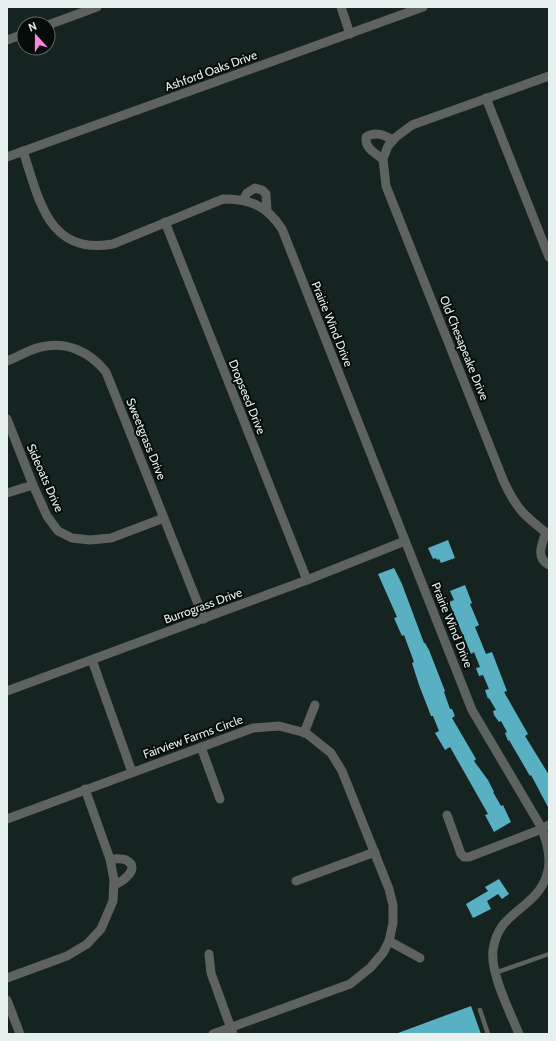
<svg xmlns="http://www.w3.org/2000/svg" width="556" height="1041" font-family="Cabin,sans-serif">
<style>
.building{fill:#58b0c2}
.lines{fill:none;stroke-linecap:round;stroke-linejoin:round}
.lane{stroke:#5e635f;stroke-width:4.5}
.street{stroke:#5e635f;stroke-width:9}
.labels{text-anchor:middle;stroke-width:4;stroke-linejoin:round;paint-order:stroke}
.street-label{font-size:12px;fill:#e6f0ee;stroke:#060c0a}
</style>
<rect width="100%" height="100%" fill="#152421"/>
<!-- building -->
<g class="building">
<polygon points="448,540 455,558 441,563 439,559 437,560 436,558 433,559 428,548"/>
<polygon points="394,568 402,584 424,643 425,643 429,650 445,691 444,692 450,709 452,709 455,716 452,718 476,759 474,761 488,780 494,792 493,792 501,806 503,805 511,822 494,832 485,815 488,814 450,747 445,750 435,733 439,731 433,716 431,716 419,685 412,663 414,662 404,635 402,636 394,618 397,617 378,574"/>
<polygon points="465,585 472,603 470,604 479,625 475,627 486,654 492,652 507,691 504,692 528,734 525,736 549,775 549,809 531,775 530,776 509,740 508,741 505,733 507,732 501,721 499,722 494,715 493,711 496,710 489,698 488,699 485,690 489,689 483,675 479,676 476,668 480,667 474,652 471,654 449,602 454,600 450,591"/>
<polygon points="499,879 509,894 502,899 498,894 487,901 491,909 473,918 466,904 488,891 485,887"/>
<polygon points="471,1006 481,1034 398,1034 398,1033"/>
</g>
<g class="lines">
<!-- lane -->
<g class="lane">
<polyline points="495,973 549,954"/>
<polyline points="480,1010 488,1034"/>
</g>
<!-- street -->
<g class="street">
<polyline points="341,7 350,34"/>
<polyline points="48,25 97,7"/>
<polyline points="7,40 24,34"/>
<path d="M549,76l-137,49 -16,12 -8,9 -5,13 3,27 118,296c13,28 21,34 45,53"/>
<polyline points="486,98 549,257"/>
<path d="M23,151c16,48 25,105 90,93l110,-45c28,0 44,7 59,30l190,481 68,115c13,29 14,55 -12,77 -18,16 -31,22 -35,48 -3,23 17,62 26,84"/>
<polyline points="7,157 423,7"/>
<path d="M383,159c-8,-6 -18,-10 -17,-22 10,-6 18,-2 27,3"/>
<polyline points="243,200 247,193 255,188 262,190 266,194 267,211"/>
<polyline points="165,222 307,580"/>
<path d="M7,361c11,-4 23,-12 34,-14 26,-6 49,5 65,25l98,247"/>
<polyline points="7,419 33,485 47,516 58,531 72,538 90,540 111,538 164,518"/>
<polyline points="7,493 33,485"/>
<path d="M546,532c-4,12 -11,26 3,33"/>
<polyline points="92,660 132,772"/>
<polyline points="7,691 307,580 405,541"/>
<polyline points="304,733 315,705"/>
<polyline points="201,747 220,799"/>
<polyline points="447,815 461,854 464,857 469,857 542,829 549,825"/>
<polyline points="7,819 253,728 279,726 306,733 331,753 342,771 389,889 393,905 393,923 389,941 383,953 370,968 350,984 213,1034"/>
<path d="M110,859c5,0 12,-1 16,1 16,8 -4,22 -12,25"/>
<polyline points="296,881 375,852"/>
<polyline points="389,941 420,958"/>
<polyline points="209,954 211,973 233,1034"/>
<polyline points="7,978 67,956 87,944 101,929 113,901 114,880 110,859 85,789"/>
<polyline points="7,1000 20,1034"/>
</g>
</g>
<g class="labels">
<!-- street labels -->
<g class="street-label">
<text transform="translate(211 71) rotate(-20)" y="4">Ashford Oaks Drive</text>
<text transform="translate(332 324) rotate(68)" y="4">Prairie Wind Drive</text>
<text transform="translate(464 348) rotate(68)" y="4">Old Chesapeake Drive</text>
<text transform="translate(247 397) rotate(68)" y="4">Dropseed Drive</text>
<text transform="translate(146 439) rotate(68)" y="4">Sweetgrass Drive</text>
<text transform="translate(45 478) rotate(66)" y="4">Sideoats Drive</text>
<text transform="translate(203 606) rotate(-20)" y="4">Burrograss Drive</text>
<text transform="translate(452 625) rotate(68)" y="4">Prairie Wind Drive</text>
<text transform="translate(193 737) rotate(-20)" y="4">Fairview Farms Circle</text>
</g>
</g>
<!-- border -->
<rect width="556" height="1041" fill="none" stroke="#e6f0ee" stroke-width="16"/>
<!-- north arrow -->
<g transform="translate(36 36) rotate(339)"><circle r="19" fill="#060c0a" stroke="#606765"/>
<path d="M0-3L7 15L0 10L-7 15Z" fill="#fd86e2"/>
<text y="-6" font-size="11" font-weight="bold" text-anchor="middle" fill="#e6f0ee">N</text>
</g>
</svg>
